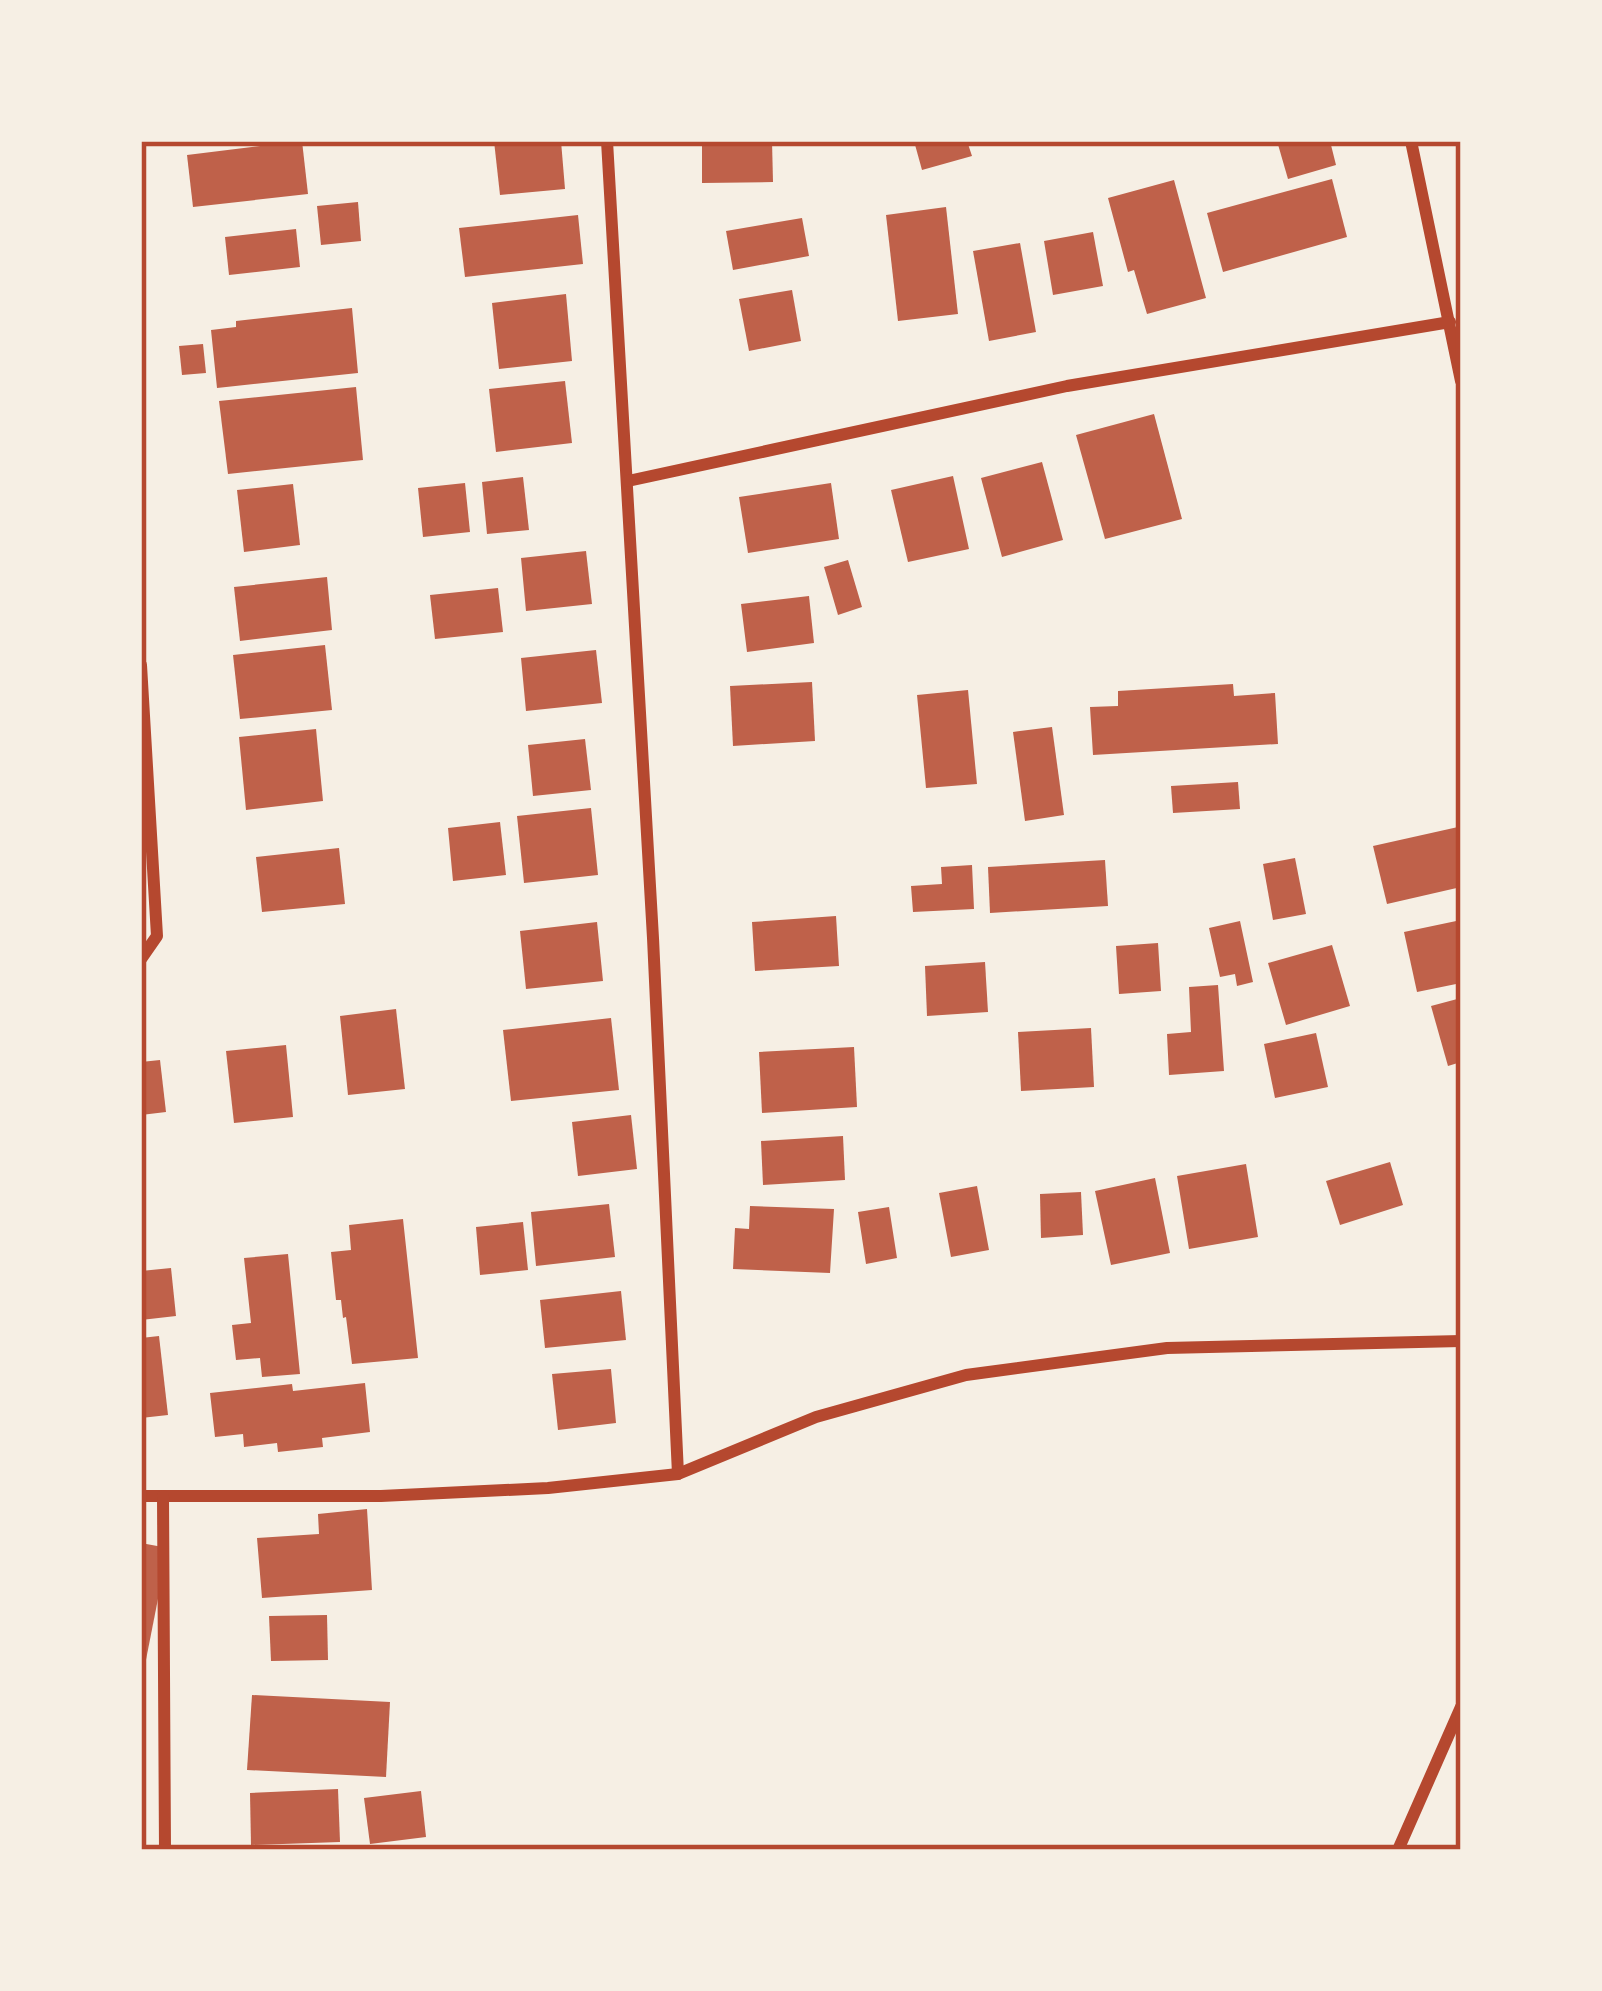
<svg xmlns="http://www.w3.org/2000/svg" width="1602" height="1991" font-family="Georgia,serif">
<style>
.building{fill:#bf614a}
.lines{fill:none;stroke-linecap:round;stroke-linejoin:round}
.minor{stroke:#b5482f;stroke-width:12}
.neatline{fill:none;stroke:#b5482f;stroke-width:4.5}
</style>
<rect width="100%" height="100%" fill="#f6efe4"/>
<!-- building -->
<g class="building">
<polygon points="302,141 308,194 193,207 187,155"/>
<polygon points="494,141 561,141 565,189 500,195"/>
<polygon points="702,141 772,141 773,182 702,183"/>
<polygon points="914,141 967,141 972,156 922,170"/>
<polygon points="1277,141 1330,141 1336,165 1288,179"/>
<polygon points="1332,179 1347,237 1223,272 1207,213"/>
<polygon points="1174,180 1206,298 1147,314 1134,270 1128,272 1108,198"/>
<polygon points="358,202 361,241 321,245 317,206"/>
<polygon points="946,207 958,314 898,321 886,215"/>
<polygon points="578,215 583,264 465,277 459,228"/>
<polygon points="802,218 809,256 733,270 726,231"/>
<polygon points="296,229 300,267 229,275 225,237"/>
<polygon points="1093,232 1103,286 1053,295 1044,241"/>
<polygon points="1020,243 1036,332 989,341 973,251"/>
<polygon points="792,290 801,341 749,351 739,299"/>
<polygon points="566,294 572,361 499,369 492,303"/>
<polygon points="352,308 358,373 217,388 211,330 236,327 236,321"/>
<polygon points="203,344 206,373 182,375 179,346"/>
<polygon points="565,381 572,443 496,452 489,389"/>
<polygon points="356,387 363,460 228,474 219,401"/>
<polygon points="1154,414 1182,519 1105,539 1076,435"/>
<polygon points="1042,462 1063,540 1002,557 981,478"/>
<polygon points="953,476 969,549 908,562 891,490"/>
<polygon points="523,477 529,530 487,534 482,482"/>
<polygon points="465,483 470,532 423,537 418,488"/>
<polygon points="831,483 839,539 748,553 739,497"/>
<polygon points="293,484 300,545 244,552 237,490"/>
<polygon points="586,551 592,604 526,611 521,558"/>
<polygon points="848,560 862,607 838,615 824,567"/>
<polygon points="327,577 332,630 240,641 234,587"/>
<polygon points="498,588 503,632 435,639 430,595"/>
<polygon points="809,596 814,643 747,652 741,604"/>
<polygon points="325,645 332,710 240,719 233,655"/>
<polygon points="596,650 602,703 526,711 521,658"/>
<polygon points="812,682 815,741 733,746 730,686"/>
<polygon points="1233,684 1234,696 1275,693 1278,744 1093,755 1090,707 1118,706 1118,691"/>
<polygon points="968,690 977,784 926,788 917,695"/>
<polygon points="1052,727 1064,815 1025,821 1013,732"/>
<polygon points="316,729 323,801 246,810 239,737"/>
<polygon points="585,739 591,790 533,796 528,745"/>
<polygon points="1238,782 1240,809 1173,813 1171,786"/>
<polygon points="591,808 598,875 524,883 517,816"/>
<polygon points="500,822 506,875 453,881 448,828"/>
<polygon points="1458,827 1461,887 1387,904 1373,846"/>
<polygon points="339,848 345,904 262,912 256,857"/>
<polygon points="1295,858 1306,914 1273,920 1263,864"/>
<polygon points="1105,860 1108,906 990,913 988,867"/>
<polygon points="972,865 974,909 913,912 911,886 942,884 941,867"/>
<polygon points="836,916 839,966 755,971 752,922"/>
<polygon points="1461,920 1461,983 1417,992 1404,932"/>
<polygon points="1240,921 1253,982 1237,986 1235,974 1220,977 1209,928"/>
<polygon points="597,922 603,981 526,989 520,931"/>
<polygon points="1158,943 1161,991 1119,994 1116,946"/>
<polygon points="1332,945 1350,1006 1286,1025 1268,963"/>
<polygon points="985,962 988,1012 927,1016 925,966"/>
<polygon points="1218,985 1224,1071 1169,1075 1167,1034 1191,1032 1189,987"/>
<polygon points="1461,998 1461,1062 1448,1066 1431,1006"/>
<polygon points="396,1009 405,1089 348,1095 340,1016"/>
<polygon points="611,1018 619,1090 511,1101 503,1030"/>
<polygon points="1091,1028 1094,1087 1021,1091 1018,1032"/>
<polygon points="1316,1033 1328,1087 1275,1098 1264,1044"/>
<polygon points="286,1045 293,1117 234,1123 226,1051"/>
<polygon points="854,1047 857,1107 762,1113 759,1052"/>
<polygon points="160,1060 166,1112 141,1115 141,1062"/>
<polygon points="631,1115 637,1169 578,1176 572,1122"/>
<polygon points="843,1136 845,1180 763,1185 761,1141"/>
<polygon points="1390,1162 1403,1205 1340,1225 1326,1181"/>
<polygon points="1246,1164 1258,1237 1189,1249 1177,1176"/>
<polygon points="1155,1178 1170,1253 1111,1265 1095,1191"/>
<polygon points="977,1186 989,1250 951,1257 939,1193"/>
<polygon points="1081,1192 1083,1235 1041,1238 1040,1194"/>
<polygon points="609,1204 615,1257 536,1266 531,1212"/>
<polygon points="750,1206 834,1209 830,1273 733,1269 735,1228 749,1229"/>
<polygon points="889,1207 897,1258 866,1264 858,1212"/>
<polygon points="403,1219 418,1358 352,1364 346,1317 343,1318 341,1300 336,1300 331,1252 351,1250 349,1225"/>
<polygon points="523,1222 528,1270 480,1275 476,1227"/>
<polygon points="288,1254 300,1374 262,1377 260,1358 236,1360 232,1325 251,1323 244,1258"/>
<polygon points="171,1268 176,1316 141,1320 141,1271"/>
<polygon points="621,1291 626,1340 545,1348 540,1300"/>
<polygon points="159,1336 168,1415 141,1418 141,1338"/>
<polygon points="611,1369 616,1423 558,1430 552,1374"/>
<polygon points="365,1383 370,1432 322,1438 323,1447 278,1452 277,1443 244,1447 243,1434 215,1437 210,1393 292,1384 293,1391"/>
<polygon points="367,1509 372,1590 262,1598 257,1538 319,1534 318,1514"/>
<polygon points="141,1543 168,1548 143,1675 141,1675"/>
<polygon points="327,1615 328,1660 271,1661 269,1616"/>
<polygon points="252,1695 390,1702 386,1777 247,1770"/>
<polygon points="338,1789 340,1842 251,1845 250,1793"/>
<polygon points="421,1791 426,1837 370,1844 364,1798"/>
</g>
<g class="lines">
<!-- minor -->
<g class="minor">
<polyline points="607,141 653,938 678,1474"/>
<polyline points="1411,141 1461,381"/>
<polyline points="628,481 1067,386 1450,322"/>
<polyline points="141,665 157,936 141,959"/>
<polyline points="141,1496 381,1496 548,1488 678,1474 816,1417 966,1375 1167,1348 1461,1341"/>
<polyline points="163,1496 165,1850"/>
<polyline points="1398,1850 1461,1707"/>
</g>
</g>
<!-- border -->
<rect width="1602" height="1991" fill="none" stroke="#f6efe4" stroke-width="288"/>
<rect x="144" y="144" width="1314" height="1703" class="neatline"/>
</svg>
